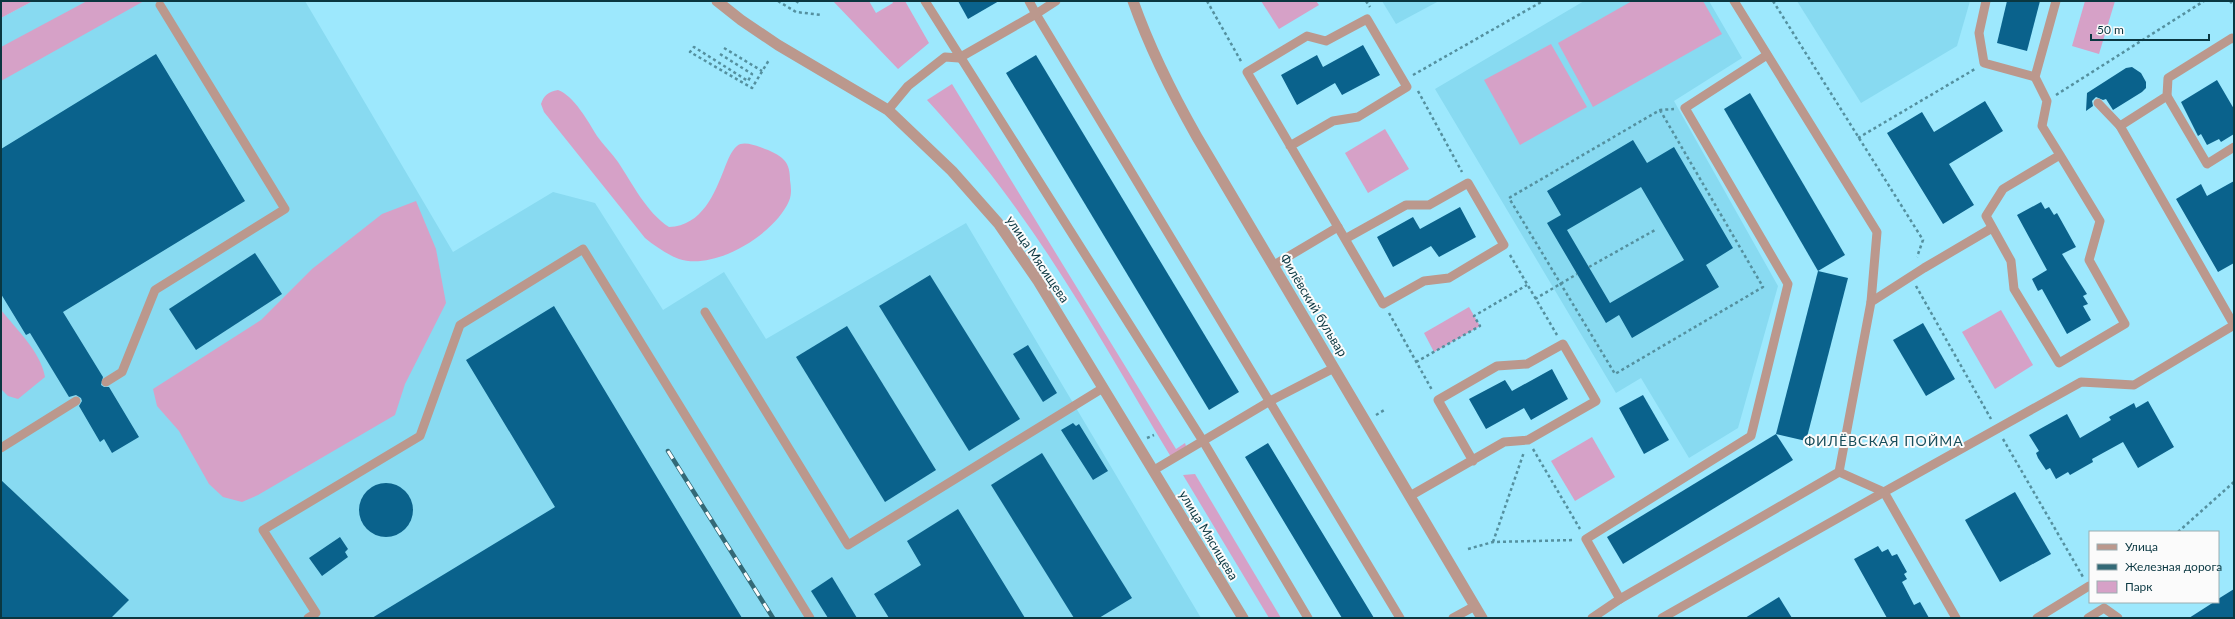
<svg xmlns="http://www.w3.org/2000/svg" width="2235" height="619" font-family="Lato,sans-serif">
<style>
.built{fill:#88daf1}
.green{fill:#d6a1c7}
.building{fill:#0a628c;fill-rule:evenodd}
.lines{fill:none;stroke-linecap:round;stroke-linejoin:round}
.path{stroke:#54909f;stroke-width:2.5;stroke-dasharray:3 3;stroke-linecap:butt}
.service{stroke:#bb988d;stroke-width:9}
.tertiary{stroke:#bb988d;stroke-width:11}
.rail-casing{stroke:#336976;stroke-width:4.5}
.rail{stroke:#fbfbfb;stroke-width:3;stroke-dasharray:9;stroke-linecap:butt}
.labels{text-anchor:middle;stroke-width:4;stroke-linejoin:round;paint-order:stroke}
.street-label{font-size:13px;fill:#0a3741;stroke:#fbfbfb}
.neighbourhood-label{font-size:14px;letter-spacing:1px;fill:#194f5c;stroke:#fbfbfb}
</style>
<rect width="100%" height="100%" fill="#9de8fd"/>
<!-- built -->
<g class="built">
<polygon points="33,1 305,1 453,252 553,192 595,203 663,310 724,272 766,339 966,223 1201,618 1,618 1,18"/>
<polygon points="1382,1 1439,1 1396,24"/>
<polygon points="1584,1 1709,1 1742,58 1674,101 1778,286 1738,428 1689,458 1641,378 1616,393 1435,89"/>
<polygon points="1797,1 1970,1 1957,46 1861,103"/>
</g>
<!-- green -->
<g class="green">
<polygon points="1,1 33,1 1,18"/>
<polygon points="87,1 144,1 1,81 1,47"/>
<polygon points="833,1 869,1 876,13 893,3 892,1 905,1 929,43 898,69"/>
<polygon points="1261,1 1316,1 1319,5 1279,29"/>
<polygon points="1632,1 1703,1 1722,34 1593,107 1558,43"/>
<polygon points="2085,1 2115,1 2099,54 2072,46"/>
<polygon points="1551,44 1587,107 1520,145 1484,80"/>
<path d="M952,84l224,365 9,-6 1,3 -15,11c-52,-86 -101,-176 -161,-257 -25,-35 -54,-68 -83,-100z"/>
<path d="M558,90c16,6 30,31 39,46 6,9 15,17 21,26 14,21 29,51 51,65 33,-1 46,-34 56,-60 3,-7 6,-16 12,-21 6,-5 16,-1 23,1 8,3 19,7 24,13 5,5 6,13 6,20 1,7 2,14 -1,21 -14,33 -74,70 -110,58 -13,-5 -24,-13 -34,-21l-101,-126 -3,-8c3,-9 7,-12 17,-14z"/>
<polygon points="1385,129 1409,169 1368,193 1345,153"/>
<polygon points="416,201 436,249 446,303 405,384 395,415 258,495 242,502 223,497 209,484 179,431 157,406 153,389 261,320 312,269 382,214"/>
<polygon points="1469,307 1480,326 1434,352 1424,333"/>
<path d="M1,310c15,19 40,42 44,67l-27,22 -10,-3 -7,-7z"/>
<polygon points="2001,310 2033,365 1995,389 1962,332"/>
<polygon points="1592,437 1615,477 1575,501 1551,461"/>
<polygon points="1195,474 1281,618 1269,618 1183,475"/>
</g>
<!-- building -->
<g class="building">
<polygon points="958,1 999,1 968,19"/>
<polygon points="2007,1 2040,1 2027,51 1997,43"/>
<polygon points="1363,45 1380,75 1342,95 1335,83 1297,105 1281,75 1317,55 1323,67"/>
<polygon points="156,54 245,201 63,312 103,377 101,385 104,387 109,387 139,437 112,453 104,439 100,442 79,406 82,401 81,398 76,395 69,397 30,333 26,335 1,294 1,149"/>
<polygon points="1036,55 1239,392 1209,410 1006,73"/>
<polygon points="2132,67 2141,73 2146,82 2146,88 2142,92 2113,110 2106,99 2103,100 2096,97 2092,101 2093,106 2086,111 2087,93 2126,68"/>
<polygon points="2217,80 2234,109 2234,134 2221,142 2219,139 2207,145 2201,134 2198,136 2181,102"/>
<polygon points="1750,93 1845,255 1818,271 1724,109"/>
<polygon points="1985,101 2003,131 1949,164 1974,205 1943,224 1887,133 1922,112 1934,132"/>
<path d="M1633,140l14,23 27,-16 59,101 -27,17 13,22 -87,51 -13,-23 -13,8 -59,-100 14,-8 -14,-24zM1641,187l43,73 -74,43 -43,-73z"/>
<polygon points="2234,181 2234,263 2218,272 2176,199 2201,184 2207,196"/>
<polygon points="2041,202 2045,209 2049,207 2054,215 2057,213 2076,247 2062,254 2087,294 2083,296 2088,304 2083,306 2091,320 2067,334 2042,289 2038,291 2032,279 2047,270 2017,215"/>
<polygon points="1460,207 1476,237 1439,257 1431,246 1393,267 1377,237 1413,217 1420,229"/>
<polygon points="255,253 282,294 196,350 169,309"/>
<polygon points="1818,271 1848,278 1806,441 1776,434"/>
<polygon points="930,275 1020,419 969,451 879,306"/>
<polygon points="554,306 643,454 742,618 372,618 555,507 466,360"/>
<polygon points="1923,323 1955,379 1926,396 1893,340"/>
<polygon points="847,326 936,470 885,502 796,357"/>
<polygon points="1028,345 1057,393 1043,402 1013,354"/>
<polygon points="1552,369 1568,399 1531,420 1524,408 1486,429 1469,399 1505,380 1512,391"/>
<polygon points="1643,395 1669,440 1644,454 1619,408"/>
<polygon points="2148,401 2174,447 2138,468 2123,442 2092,459 2093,462 2070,475 2068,472 2056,479 2050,468 2046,470 2038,458 2036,453 2039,451 2029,435 2067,414 2080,438 2111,420 2109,417 2134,403 2136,408"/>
<polygon points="1073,423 1076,426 1079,424 1108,471 1093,480 1061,430"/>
<polygon points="1776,434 1793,460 1623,564 1607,537"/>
<polygon points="1268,443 1320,529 1374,618 1342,618 1245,457"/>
<polygon points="1042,453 1132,598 1099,618 1074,618 991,485"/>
<polygon points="1,480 129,600 111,618 1,618"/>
<circle cx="386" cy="510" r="27"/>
<polygon points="2015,492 2051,554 2000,582 1965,520"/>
<polygon points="958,509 1025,618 889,618 874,594 921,565 907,541"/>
<polygon points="340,537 348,549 345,552 348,557 322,576 309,558"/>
<polygon points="1878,546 1882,552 1888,549 1892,556 1897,554 1907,572 1904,574 1907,579 1902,582 1914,605 1920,602 1929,618 1887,618 1854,559"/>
<polygon points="832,577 857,618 828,618 811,591"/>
<polygon points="2234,589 2234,618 2189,618 2214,602 2218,602 2218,599"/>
<polygon points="1779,597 1792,618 1745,618"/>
</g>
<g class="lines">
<!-- path -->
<g class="path">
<polyline points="778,1 796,12 822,15"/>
<polyline points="796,1 799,3 800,1"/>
<polyline points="1207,1 1242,63"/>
<polyline points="1366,1 1370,7"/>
<polyline points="1773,1 1923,240 1917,257"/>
<polyline points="2230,1 2234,6"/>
<polyline points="724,48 762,71"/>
<polyline points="720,54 752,74 748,81 694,47 690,52 752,88 769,60"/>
<polyline points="1413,75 1543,1"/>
<polyline points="1418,91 1462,172"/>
<polyline points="2056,95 2204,1"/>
<polyline points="1660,110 1763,287 1615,374 1509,198 1660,110 1674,109"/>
<polyline points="1858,138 1975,69"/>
<polyline points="1510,255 1557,335"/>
<polyline points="1589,267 1655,230"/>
<polyline points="1916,286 1991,419"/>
<polyline points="1535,299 1577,274"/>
<polyline points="1389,313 1432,390"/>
<polyline points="1416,362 1480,326 1474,316 1527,285"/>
<polyline points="1376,415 1386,409"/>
<polyline points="1147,438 1154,435"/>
<polyline points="2003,439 2083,577"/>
<polyline points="1533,449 1580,529"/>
<polyline points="2178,532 2234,482"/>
<polyline points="1493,542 1524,452"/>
<polyline points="1468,549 1493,542 1575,540"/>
</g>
<!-- service -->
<g class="service">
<polyline points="925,1 1203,441 1308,618"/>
<polyline points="1056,1 1036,14 1400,618"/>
<polyline points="1734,1 1877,232 1871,302"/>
<polyline points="1986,1 1979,33 1984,63 2035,77"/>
<polyline points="2056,1 2035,77 2047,101 2042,126 2060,155 2003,189 1986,216 2011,261 2014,289 2059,363 2125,324 2089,260 2100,221 2060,155"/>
<polyline points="2234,39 2232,38 2168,78 2167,96 2120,126 2234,325"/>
<polyline points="2167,96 2207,164 2234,147"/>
<polyline points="2098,103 2120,126"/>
<polyline points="888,110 908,86 945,57 959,58 1036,14 1029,1"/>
<polyline points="1338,227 1383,304 1424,281 1449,278 1504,245 1468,183 1429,205 1406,205 1345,239"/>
<polyline points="1274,265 1338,227 1247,72 1307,36 1326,41 1367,19 1407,87 1358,117 1333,121 1290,146"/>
<polyline points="705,312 848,545 1103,388"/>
<polyline points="106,382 122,372 155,290 285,209 160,5"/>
<polyline points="1,448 76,401"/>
<polyline points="1154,470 1270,401 1334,368"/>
<polyline points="1839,472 1884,492 2081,382 2134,385 2234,325"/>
<polyline points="1410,496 1504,442 1528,440 1596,401 1563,344 1527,364 1497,366 1438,400 1473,461"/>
<polyline points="1620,599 1586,539 1751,436 1788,284 1685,108 1767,55"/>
<polyline points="308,618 316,613 263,530 420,436 460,325 583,249 810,618"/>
<polyline points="1453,618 1475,606"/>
<polyline points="1592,618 1620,599 1839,472 1871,302 1924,268 1992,228"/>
<polyline points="1662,618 1884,492 1956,618"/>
<polyline points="2037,618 2089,586"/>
<polyline points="2088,618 2104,608 2118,618"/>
</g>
<!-- tertiary -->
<g class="tertiary">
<polyline points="717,1 741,20 778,45 888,110 952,171 998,223 1038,281 1243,618"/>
<path d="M1133,1c17,48 39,92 64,136l285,481"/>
</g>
<defs>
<polyline id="rail" points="668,451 773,618"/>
</defs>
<!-- rail casing -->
<use href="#rail" class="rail-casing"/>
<!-- rail -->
<use href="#rail" class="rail"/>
</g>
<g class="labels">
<!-- street labels -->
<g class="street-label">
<text transform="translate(1038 259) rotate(56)" y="5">улица Мясищева</text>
<text transform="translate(1314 305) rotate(59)" y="5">Филёвский бульвар</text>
<text transform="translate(1209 535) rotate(59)" y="5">улица Мясищева</text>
</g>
<!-- neighbourhood labels -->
<g class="neighbourhood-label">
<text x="1884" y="446">ФИЛЁВСКАЯ ПОЙМА</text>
</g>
</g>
<!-- border -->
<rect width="2235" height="619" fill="none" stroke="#0a3741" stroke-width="4"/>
<!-- legend -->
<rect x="2089" y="531" width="130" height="72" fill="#fbfbfb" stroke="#9badb1"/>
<rect x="2097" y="544" width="20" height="6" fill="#bb988d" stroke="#9badb1"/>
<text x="2125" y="551" font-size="12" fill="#0a3741">Улица</text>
<rect x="2097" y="564" width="20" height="6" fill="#336976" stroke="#9badb1"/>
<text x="2125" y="571" font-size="12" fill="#0a3741">Железная дорога</text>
<rect x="2097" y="581" width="20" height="12" fill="#d6a1c7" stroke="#9badb1"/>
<text x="2125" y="591" font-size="12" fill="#0a3741">Парк</text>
<!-- scale -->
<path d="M2091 34v6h118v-6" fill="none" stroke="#0a3741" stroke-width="2"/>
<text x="2097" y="34" font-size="12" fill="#0a3741" stroke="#fbfbfb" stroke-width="3" paint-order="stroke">50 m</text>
</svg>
